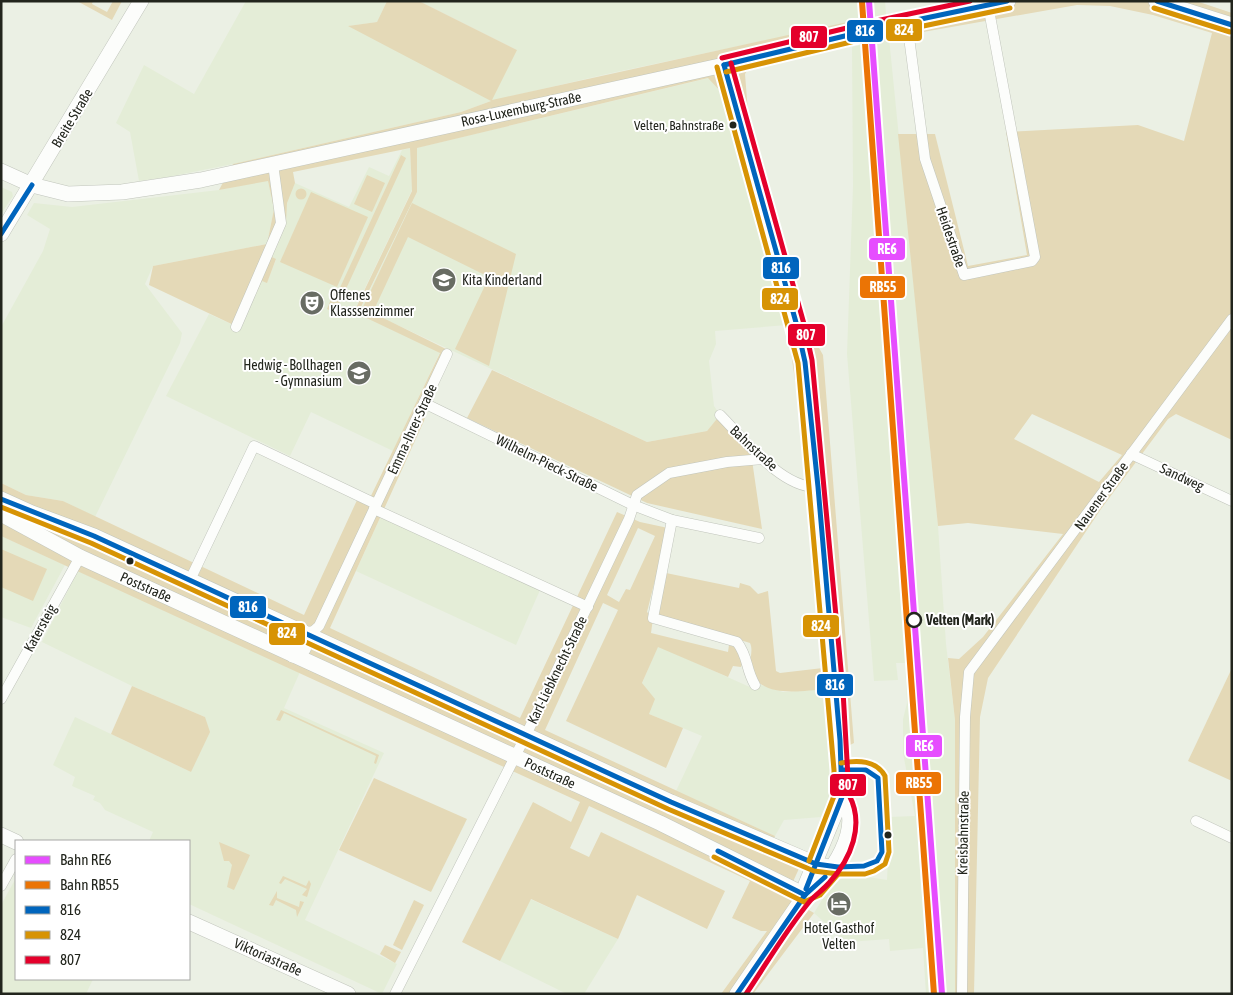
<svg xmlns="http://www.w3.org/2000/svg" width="1233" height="995" font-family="'Asap Condensed',sans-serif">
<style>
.built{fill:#e4edd7}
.green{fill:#e4d9b7;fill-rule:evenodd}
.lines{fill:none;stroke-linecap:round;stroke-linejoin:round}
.street-casing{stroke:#c1c5bc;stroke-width:11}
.secondary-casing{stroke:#c1c5bc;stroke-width:16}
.street{stroke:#fcfdfb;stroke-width:10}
.secondary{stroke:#fcfdfb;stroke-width:15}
.bus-1-casing{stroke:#fff;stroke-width:9}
.bus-2-casing{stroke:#fff;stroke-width:9}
.bus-3-casing{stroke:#fff;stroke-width:9}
.bus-1{stroke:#0065bd;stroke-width:5}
.bus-2{stroke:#d79304;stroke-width:5}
.bus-3{stroke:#e4002b;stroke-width:5}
.rail-1-casing{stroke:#fff;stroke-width:10}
.rail-2-casing{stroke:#fff;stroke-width:10}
.rail-1{stroke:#e64dff;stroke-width:6}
.rail-2{stroke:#eb7405;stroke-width:6}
.bus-dot{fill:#22251d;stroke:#fff;stroke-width:2}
.stop-dot{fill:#fff;stroke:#22251d;stroke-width:2.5}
.labels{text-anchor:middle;stroke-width:4;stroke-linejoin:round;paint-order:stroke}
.bus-label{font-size:13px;fill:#22251d;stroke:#fff;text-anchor:end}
.street-label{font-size:14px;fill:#22251d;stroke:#fff}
.poi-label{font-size:14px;fill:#22251d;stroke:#fff;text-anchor:start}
.stop-label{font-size:14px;font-weight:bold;fill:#22251d;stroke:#fff;text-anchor:start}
.line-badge{stroke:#fff;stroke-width:2}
.badge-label{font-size:14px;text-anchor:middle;font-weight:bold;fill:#fff}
</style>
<rect width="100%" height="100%" fill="#ebf0e4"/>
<!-- built -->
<g class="built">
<polygon points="246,1 387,1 377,22 349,26 517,50 419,1 885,1 886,15 607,74 491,101 461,112 233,164 168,177 139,181 130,132 116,123 144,65 194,94"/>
<polygon points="889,38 938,526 946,644 955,720 955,994 926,994 923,948 890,951 889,939 847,942 814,913 831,885 849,874 887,880 888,859 886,821 889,817 915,816 903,753 903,719 907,703 905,663 896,663 898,680 874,681 847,354 853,186 852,47"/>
<polygon points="709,78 722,93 787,325 715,331 716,344 709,361 714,406 720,415 707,431 647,442 361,308 417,192 416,148"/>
<polygon points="410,148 412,190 354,311 440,352 393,451 311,412 290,456 166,396 209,314 240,328 262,281 267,282 276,260 272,257 286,222 286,203 295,183 349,207 369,167 389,176 402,150"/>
<polygon points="268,180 274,209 267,244 153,266 145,284 182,333 180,343 95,517 63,501 26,495 1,483 1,327 43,251 50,229 27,215 34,203 72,207 219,190"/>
<polygon points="1,187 12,192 13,196 1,214"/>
<polygon points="381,516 540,590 516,645 356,571"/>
<polygon points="1,536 65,565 31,628 1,617"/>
<polygon points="78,571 300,672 284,708 384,753 305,920 397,964 382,994 189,904 189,841 149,841 153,832 105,810 100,803 93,800 95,796 72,786 75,777 53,765 75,717 191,772 205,717 132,686 42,642"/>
<polygon points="658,646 752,688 761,685 783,692 826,689 832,772 829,797 821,817 784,820 775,836 676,791 702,736 632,707"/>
<polygon points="16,878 16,979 93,979 86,994 1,994 1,905"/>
<polygon points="530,899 618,939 584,994 567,994 500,961"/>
</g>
<!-- green -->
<g class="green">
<polygon points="77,1 93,1 92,4 107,12 113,1 122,1 112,20"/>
<path d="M387,1h32l98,49 -25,50 360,-79 101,-20h243l36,12v427l-56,-26 -8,5 -67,90 -113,169 -8,39 -6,277h-19v-274l-7,-62 11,1 24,-22 80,-103 -95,-11 -30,3 -40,-392h37l33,132 59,-11 -21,-123 132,-7 46,16 28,-108 -59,-18 -43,-9 -33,-1 -188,33 -141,31 -3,5 3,38 63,222 12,21 31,388 -4,2 -3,9 -16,1 -19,-257 -25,-173 -65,-232 -14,-15 -291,70v44l-56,115 91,45 -22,46 -6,23 -94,207 190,90 97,-206 23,10 28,6 -21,84 6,6 -2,15 77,19 1,-7 6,2 8,14 -2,6 -8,-1 -5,11 -70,-30 -16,36 13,16 -6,15 34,14 -17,40 -100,-47 52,-111 -15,-7 -58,127 230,106 -2,4 27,12 7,-1 -21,46 28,16 -61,81h-32l46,-63h-6l-29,-13 18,-37 -161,-75 -19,42 19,9 12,-25 124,59 -18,38 -70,-34 -19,44 -87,-40 -31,62 -38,-19 71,-140 38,20 9,-20 -579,-266v-53l25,12 37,6 241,114 54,-117 10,4 72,-149 -86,-41 58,-121 -2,-43 -117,24 2,11 -8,20 -1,19 -14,35 4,2 -9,24 -5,-2 -22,47 -91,-43 4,-19 114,-22 7,-35 -6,-28 -49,9 14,-26 228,-52 30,-11 -143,-75 29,-4zM1032,414l90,41 -23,27 -85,-43zM638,528l17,8 -25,54 -4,-1 -7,13 -12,-7z"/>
<polygon points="401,155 406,158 335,313 327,309 335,290 338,292"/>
<polygon points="367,175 385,183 372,212 354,204"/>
<circle cx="301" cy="194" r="5.5"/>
<polygon points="311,192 368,217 337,287 280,262"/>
<polygon points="412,203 516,254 489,366 455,349 489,277 408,237 373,312 363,307"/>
<polygon points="492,370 647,442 707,431 720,415 763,459 752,460 762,529 647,503 467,418"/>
<polygon points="1,549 47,569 33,601 1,587"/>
<path d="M666,573l73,15 1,-5 10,3 8,8 10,-3 8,80 4,2 43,-5 2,21c-24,2 -65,10 -74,-19 -3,-9 3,-18 -1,-27l-94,-29z"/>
<polygon points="1232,668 1232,781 1188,761"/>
<polygon points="132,686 205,717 210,732 191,772 111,734"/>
<polygon points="281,710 379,755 376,764 374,763 376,756 284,713 280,721 276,720"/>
<polygon points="374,778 467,819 431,892 339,850"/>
<polygon points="219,842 250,855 234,890 227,887 232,865 229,861 224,861"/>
<polygon points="283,876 306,886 309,880 311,884 307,897 302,895 307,889 285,879 281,884 279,883"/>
<polygon points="277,891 277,898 299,907 300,901 304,902 297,917 296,910 276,900 273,906 269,905"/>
<polygon points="414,900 424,905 402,950 393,945"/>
<polygon points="385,945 401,952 395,963 380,954"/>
</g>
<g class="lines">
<defs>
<g id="street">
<polyline points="907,22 925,159 964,275 1032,261 1035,257 988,5"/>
<polyline points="236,327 281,223 273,164"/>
<polyline points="424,403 633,505 672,520 759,538"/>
<path d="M720,415c24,24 62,74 98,72"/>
<polyline points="1131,454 1232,501"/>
<polyline points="374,509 588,607"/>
<path d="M672,520l-19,98 84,24c12,16 8,26 18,43"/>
<polyline points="190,580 254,446 376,504"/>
<polyline points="310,634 319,626 447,354"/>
<polyline points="1,699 80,557"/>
<polyline points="1196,821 1232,838"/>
<polyline points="1,886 16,859"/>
<polyline points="395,994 527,733 629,519 637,495 669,473 727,462 763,459"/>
<polyline points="962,994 965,717 969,672 1232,319"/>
</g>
<g id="secondary">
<polyline points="1156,1 1232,25"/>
<polyline points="724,65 797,326 805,362 818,487 840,740 842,797 806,884 805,895"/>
<polyline points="1,171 32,185 68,194 122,192 201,180 724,65 878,28 1008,1"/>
<polyline points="1,234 141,1"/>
<polyline points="1,499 32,513 94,536 671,802 816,864 833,868"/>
<polyline points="1,514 80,557 660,823 805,895"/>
<polyline points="302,631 297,633 290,643 293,655 303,649 310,634"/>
<polyline points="1,835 16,842"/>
<polyline points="189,922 348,994"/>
<path d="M737,994l68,-99c26,-17 60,-69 37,-98"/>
</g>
</defs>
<!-- street casing -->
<use href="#street" class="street-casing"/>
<!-- secondary casing -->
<use href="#secondary" class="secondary-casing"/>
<!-- street -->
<use href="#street" class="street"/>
<!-- secondary -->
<use href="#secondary" class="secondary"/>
<defs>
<g id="bus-1">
<polyline points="1157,1 1232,25"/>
<polyline points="724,65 797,326 805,362 818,487 840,740 842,797 806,889"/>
<polyline points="724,65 878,28 1007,1"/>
<polyline points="1,234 32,185"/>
<polyline points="1,499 94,536 671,802 816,864 838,867 864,866 877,861 882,852 878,778 866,770 842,770"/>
<polyline points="718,851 805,895"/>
<polyline points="737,994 805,895 825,877"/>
</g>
<g id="bus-2">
<polyline points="1154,8 1230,32"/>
<polyline points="717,67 798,363 834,770 834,796 809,861"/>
<polyline points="726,72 880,35 1010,8"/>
<path d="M1,507l90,36 577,266 146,62 24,3h27l9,-3 11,-7 4,-12 -4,-76c-9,-16 -27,-16 -44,-13"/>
<polyline points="714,857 804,902 820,895 839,873"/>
</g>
<g id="bus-3">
<polyline points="722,58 876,21 970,1"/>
<path d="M731,63l73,261 8,36 31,331 6,104c16,30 2,64 -20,88 -6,7 -14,12 -19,18 -24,29 -43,62 -64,93"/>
</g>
</defs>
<!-- bus-1 casing -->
<use href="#bus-1" class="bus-1-casing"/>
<!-- bus-2 casing -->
<use href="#bus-2" class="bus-2-casing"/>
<!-- bus-3 casing -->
<use href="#bus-3" class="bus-3-casing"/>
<!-- bus-1 -->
<use href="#bus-1" class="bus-1"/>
<!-- bus-2 -->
<use href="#bus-2" class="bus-2"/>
<!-- bus-3 -->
<use href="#bus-3" class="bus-3"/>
<defs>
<polyline id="rail-1" points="869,1 942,994"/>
<polyline id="rail-2" points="862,2 934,994"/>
</defs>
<!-- rail-1 casing -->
<use href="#rail-1" class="rail-1-casing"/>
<!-- rail-2 casing -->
<use href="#rail-2" class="rail-2-casing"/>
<!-- rail-1 -->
<use href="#rail-1" class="rail-1"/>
<!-- rail-2 -->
<use href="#rail-2" class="rail-2"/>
</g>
<!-- icons -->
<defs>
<symbol id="school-disc" viewBox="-11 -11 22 22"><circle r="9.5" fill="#686c63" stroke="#fff"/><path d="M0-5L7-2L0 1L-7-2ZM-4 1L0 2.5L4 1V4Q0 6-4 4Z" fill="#fff"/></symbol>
<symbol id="theatre-disc" viewBox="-11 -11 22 22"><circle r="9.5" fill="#686c63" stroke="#fff"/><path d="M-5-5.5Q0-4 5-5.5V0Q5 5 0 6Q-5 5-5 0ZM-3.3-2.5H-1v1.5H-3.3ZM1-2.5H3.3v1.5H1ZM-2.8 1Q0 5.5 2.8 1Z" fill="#fff"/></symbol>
<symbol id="hotel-disc" viewBox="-11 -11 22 22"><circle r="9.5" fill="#686c63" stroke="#fff"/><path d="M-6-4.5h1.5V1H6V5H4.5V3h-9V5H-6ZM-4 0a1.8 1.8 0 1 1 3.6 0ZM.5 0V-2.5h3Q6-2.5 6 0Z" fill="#fff"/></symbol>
</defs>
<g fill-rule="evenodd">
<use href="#school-disc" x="430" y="266" width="28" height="28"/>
<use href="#theatre-disc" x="298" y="289" width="28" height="28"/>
<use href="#school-disc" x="345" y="359" width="28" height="28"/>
<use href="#hotel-disc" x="825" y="890" width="28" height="28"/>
</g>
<!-- markers -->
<g class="bus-dot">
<circle cx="733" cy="125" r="4.5"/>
<circle cx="130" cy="561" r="4.5"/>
<circle cx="888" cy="835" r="4.5"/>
</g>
<circle class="stop-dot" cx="914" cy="620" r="7"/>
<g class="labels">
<!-- bus labels -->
<g class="bus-label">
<text x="724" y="130">Velten, Bahnstraße</text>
</g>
<!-- street labels -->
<g class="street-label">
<text transform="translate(521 109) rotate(-12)" y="5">Rosa-Luxemburg-Straße</text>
<text transform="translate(72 118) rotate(-59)" y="5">Breite Straße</text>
<text transform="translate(951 237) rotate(71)" y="5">Heidestraße</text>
<text transform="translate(412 429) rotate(-65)" y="5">Emma-Ihrer-Straße</text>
<text transform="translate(754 448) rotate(43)" y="5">Bahnstraße</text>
<text transform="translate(547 463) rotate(26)" y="5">Wilhelm-Pieck-Straße</text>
<text transform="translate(1182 477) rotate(25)" y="5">Sandweg</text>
<text transform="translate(1101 496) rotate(-54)" y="5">Nauener Straße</text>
<text transform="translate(146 587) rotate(24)" y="5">Poststraße</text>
<text transform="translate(40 628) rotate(-61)" y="5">Katersteig</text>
<text transform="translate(557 670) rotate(-64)" y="5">Karl-Liebknecht-Straße</text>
<text transform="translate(550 773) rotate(25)" y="5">Poststraße</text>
<text transform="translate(963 833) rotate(-89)" y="5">Kreisbahnstraße</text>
<text transform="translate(268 957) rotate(24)" y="5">Viktoriastraße</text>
</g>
<!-- poi labels -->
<g class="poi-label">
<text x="462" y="285">Kita Kinderland</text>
<text x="330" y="300">Offenes<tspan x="330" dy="16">Klasssenzimmer</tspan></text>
<text x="342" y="370" text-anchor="end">Hedwig - Bollhagen<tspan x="342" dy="16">- Gymnasium</tspan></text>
<text x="839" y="933" text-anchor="middle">Hotel Gasthof<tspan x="839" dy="16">Velten</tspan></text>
</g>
<!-- stop labels -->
<g class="stop-label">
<text x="926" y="625">Velten (Mark)</text>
</g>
</g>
<g class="line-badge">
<rect x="885" y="18" width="38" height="24" rx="5" fill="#d79304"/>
<rect x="846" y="19" width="38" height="24" rx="5" fill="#0065bd"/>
<rect x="790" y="25" width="38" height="24" rx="5" fill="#e4002b"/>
<rect x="868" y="237" width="38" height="24" rx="5" fill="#e64dff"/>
<rect x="762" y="256" width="38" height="24" rx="5" fill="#0065bd"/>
<rect x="859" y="275" width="47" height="24" rx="5" fill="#eb7405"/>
<rect x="761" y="287" width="38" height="24" rx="5" fill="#d79304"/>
<rect x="787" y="323" width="39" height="24" rx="5" fill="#e4002b"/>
<rect x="229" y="595" width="38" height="24" rx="5" fill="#0065bd"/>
<rect x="802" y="614" width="38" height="24" rx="5" fill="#d79304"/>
<rect x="268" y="622" width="38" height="24" rx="5" fill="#d79304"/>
<rect x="816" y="673" width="38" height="24" rx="5" fill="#0065bd"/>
<rect x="905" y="734" width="38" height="24" rx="5" fill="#e64dff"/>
<rect x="895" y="771" width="47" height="24" rx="5" fill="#eb7405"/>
<rect x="829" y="773" width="38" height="24" rx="5" fill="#e4002b"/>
</g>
<g class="badge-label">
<text x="904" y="35">824</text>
<text x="865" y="36">816</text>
<text x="809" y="42">807</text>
<text x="887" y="254">RE6</text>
<text x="781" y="273">816</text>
<text x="883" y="292">RB55</text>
<text x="780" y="304">824</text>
<text x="806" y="340">807</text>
<text x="248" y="612">816</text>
<text x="821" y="631">824</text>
<text x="287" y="638">824</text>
<text x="835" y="690">816</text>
<text x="924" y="751">RE6</text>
<text x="919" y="788">RB55</text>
<text x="848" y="790">807</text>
</g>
<!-- border -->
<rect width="1233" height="995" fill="none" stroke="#22251d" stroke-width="5"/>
<!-- legend -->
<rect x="15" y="840" width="175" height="140" fill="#ffffff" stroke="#a7a8a5"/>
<rect x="25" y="856" width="25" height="8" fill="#e64dff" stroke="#a7a8a5"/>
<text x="60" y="865" font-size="15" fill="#22251d">Bahn RE6</text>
<rect x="25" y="881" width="25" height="8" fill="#eb7405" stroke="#a7a8a5"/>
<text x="60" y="890" font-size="15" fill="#22251d">Bahn RB55</text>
<rect x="25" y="906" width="25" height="8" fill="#0065bd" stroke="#a7a8a5"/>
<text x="60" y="915" font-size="15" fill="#22251d">816</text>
<rect x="25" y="931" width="25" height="8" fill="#d79304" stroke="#a7a8a5"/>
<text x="60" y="940" font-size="15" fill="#22251d">824</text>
<rect x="25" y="956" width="25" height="8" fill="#e4002b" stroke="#a7a8a5"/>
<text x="60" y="965" font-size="15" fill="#22251d">807</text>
</svg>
